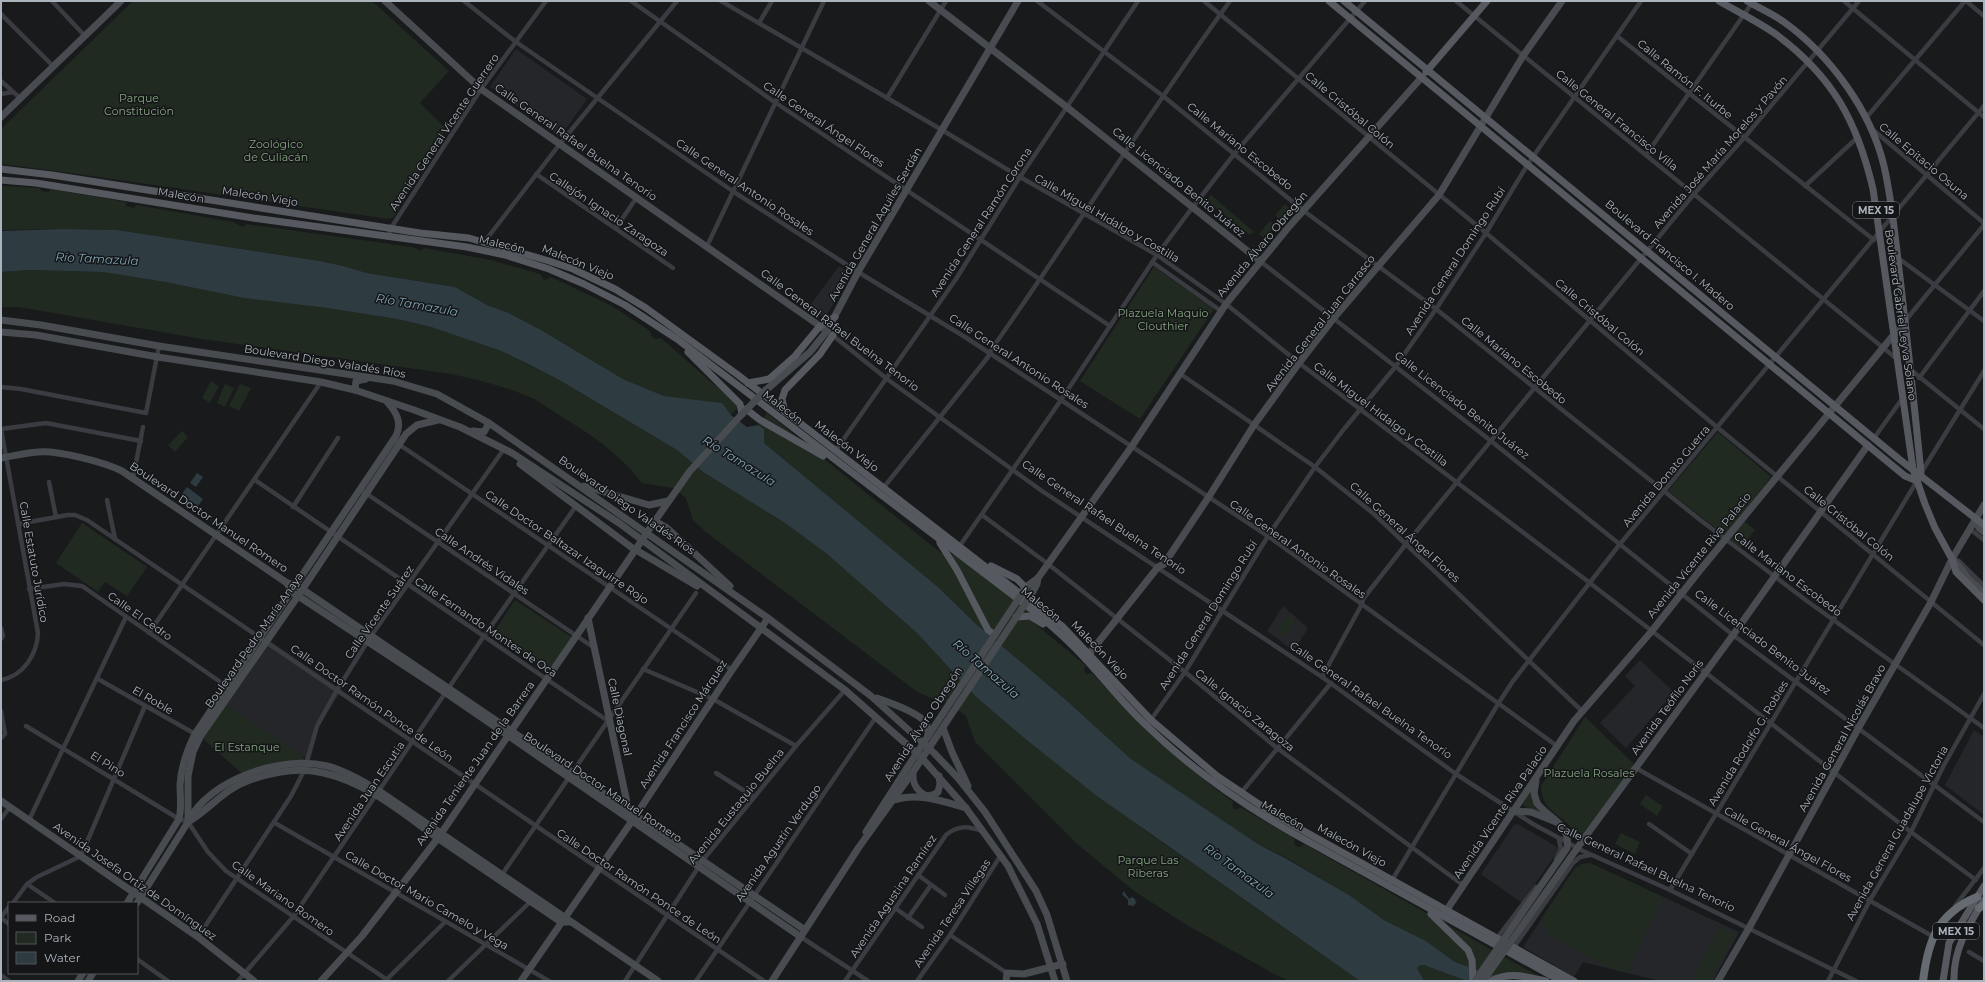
<svg xmlns="http://www.w3.org/2000/svg" width="1985" height="982" font-family="Montserrat,sans-serif">
<style>
.built{fill:#252629}
.green{fill:#212a21}
.water{fill:#2e3b41}
.lines{fill:none;stroke-linecap:round;stroke-linejoin:round}
.street{stroke:#3a3c41;stroke-width:4.5}
.secondary{stroke:#484c51;stroke-width:7}
.primary{stroke:#565a60;stroke-width:7}
.highway{stroke:#666b72;stroke-width:8}
.secondary-bridge{stroke:#484c51;stroke-width:7}
.labels{text-anchor:middle;stroke-width:3;stroke-linejoin:round;paint-order:stroke}
.shield{fill:#141517;stroke:#7e848a;stroke-width:1}
.shield-label{font-size:10px;font-weight:bold;fill:#abb3bc}
.street-label{font-size:11px;fill:#abb3bc;stroke:#141517}
.park-label{font-size:11px;fill:#86a782;stroke:#141517}
.water-label{font-size:12px;font-style:italic;fill:#82a7b7;stroke:#141517}
</style>
<rect width="100%" height="100%" fill="#191a1c"/>
<!-- built -->
<g class="built">
<polygon points="516,49 587,99 560,137 490,87"/>
<polygon points="839,266 851,274 826,316 822,316 809,307"/>
<polygon points="1283,606 1308,628 1294,651 1267,631"/>
<polygon points="270,641 342,690 319,726 310,761 226,705"/>
<polygon points="1640,660 1674,692 1626,748 1600,723 1635,686 1625,676"/>
<polygon points="1974,730 1984,737 1984,815 1945,785"/>
<polygon points="1518,824 1559,848 1558,851 1522,903 1481,874 1514,825"/>
<polygon points="1590,863 1739,932 1713,981 1660,981 1583,962 1574,977 1523,947 1575,868 1582,864"/>
</g>
<!-- green -->
<g class="green">
<polygon points="133,1 372,1 449,71 420,103 446,129 394,217 388,219 64,172 1,164 1,129"/>
<polygon points="1,186 40,188 41,191 49,192 50,189 126,202 126,206 134,208 137,205 233,222 243,227 246,224 412,247 421,251 424,248 491,260 540,274 544,280 551,277 612,306 650,331 652,337 656,339 661,338 712,383 740,405 731,415 721,403 664,396 623,379 541,330 509,313 487,305 455,287 367,273 343,266 320,261 117,230 63,229 1,230"/>
<polygon points="1211,195 1254,232 1250,235 1206,201"/>
<polygon points="1285,204 1291,209 1280,220 1275,215"/>
<polygon points="1270,221 1275,226 1264,238 1259,234"/>
<polygon points="1154,267 1214,309 1140,419 1080,381"/>
<path d="M30,270l73,2 62,10 79,16 83,10 70,11 34,8 70,24 60,30 116,69 26,22 82,51 42,31 90,79 59,64 47,40 120,92 217,152h-70l-14,-6 -91,-51 -51,-33 -58,-48 -101,-101 -9,-26 -19,-14 -14,-3 -17,-8 -210,-159 -13,-12 -7,-22 -13,-10 -31,-5c-23,-29 -48,-47 -80,-66 -9,-6 -19,-13 -28,-18 -26,-12 -55,-19 -83,-25l-249,-35 -183,-32h-18v-35z"/>
<polygon points="211,381 219,386 210,403 202,398"/>
<polygon points="225,384 234,388 225,407 217,403"/>
<polygon points="240,384 251,388 239,411 229,406"/>
<path d="M767,413l174,140 14,2 79,59 -1,8 53,44 -2,3 2,5 6,-1c44,47 89,91 141,129l-1,3 2,4h4l2,-2 55,32 -1,4 2,3 4,1 4,-3 243,137h-33l-13,-3 -46,-16 -29,-21 -42,-21 -35,-25 -64,-38 -24,-11 -130,-87 -65,-59 -89,-75 -39,-38 -174,-144v-14l-6,-4z"/>
<polygon points="182,431 188,437 175,452 168,445"/>
<polygon points="1718,432 1771,477 1726,536 1668,491"/>
<polygon points="1743,520 1755,530 1741,548 1730,540"/>
<polygon points="82,523 147,567 127,596 105,582 98,592 56,563"/>
<polygon points="515,600 573,638 550,673 492,635"/>
<polygon points="1287,615 1296,621 1285,637 1276,631"/>
<polygon points="226,705 303,756 304,763 245,776 203,739"/>
<path d="M1585,717l50,48 -55,77 -4,-2c-5,-27 -34,-22 -35,-54z"/>
<polygon points="1532,789 1533,803 1546,815 1524,806 1523,804"/>
<polygon points="1646,795 1663,806 1657,816 1640,804"/>
<polygon points="1621,833 1640,842 1635,854 1615,844"/>
<polygon points="1590,863 1663,897 1626,973 1608,968 1548,934 1541,919 1575,868 1582,864"/>
<polygon points="1720,927 1735,934 1710,981 1704,981 1694,976"/>
<polygon points="1420,965 1424,965 1467,981 1424,981 1416,968"/>
</g>
<!-- water -->
<g class="water">
<polygon points="63,229 117,230 320,261 343,266 367,273 455,287 487,305 509,313 541,330 623,379 664,396 722,403 731,415 747,427 758,425 764,429 764,443 938,587 977,625 1066,700 1131,759 1261,846 1285,858 1349,895 1384,920 1426,941 1455,962 1501,978 1514,981 1467,981 1424,965 1420,965 1417,968 1424,981 1360,981 1097,796 1023,737 976,697 917,633 827,554 785,523 703,472 677,450 561,381 528,364 501,351 431,327 397,319 327,308 244,298 165,282 103,272 30,270 1,272 1,231"/>
<polygon points="197,473 203,477 196,487 190,483"/>
<polygon points="187,487 203,499 198,506 181,495"/>
<polygon points="1124,891 1129,899 1132,897 1135,899 1136,903 1133,906 1128,905 1128,900 1122,894"/>
</g>
<g class="lines">
<!-- street -->
<g class="street">
<polyline points="52,1 85,36"/>
<polyline points="464,1 516,42 734,192 858,272 965,337 1268,536 1557,746"/>
<polyline points="631,1 776,103 1110,326"/>
<polyline points="721,1 942,130 1020,177 1157,255 1226,304 1299,363 1590,583 1911,832 1976,880"/>
<polyline points="1037,1 1163,96 1304,211 1436,309 1699,519 1807,601 1984,728"/>
<polyline points="1204,1 1486,233 1718,428 1984,645"/>
<polyline points="1456,1 1897,359"/>
<polyline points="1844,1 1984,117"/>
<polyline points="1966,1 1984,16"/>
<polyline points="1,14 53,66"/>
<polyline points="759,23 772,1"/>
<polyline points="1617,36 1874,240"/>
<polyline points="1,81 20,98"/>
<polyline points="1,94 13,92"/>
<polyline points="887,98 946,1"/>
<polyline points="1866,118 1965,1"/>
<polyline points="1872,129 1984,223"/>
<polyline points="1646,155 1752,3"/>
<polyline points="536,174 673,268"/>
<polyline points="1805,186 1858,137"/>
<polyline points="616,228 637,197"/>
<polyline points="388,237 391,228 481,89 546,1"/>
<polyline points="485,241 559,145 677,1"/>
<polyline points="707,246 824,1"/>
<polyline points="1898,258 1984,321"/>
<polyline points="1260,261 1491,441 1733,635 1984,822"/>
<polyline points="1152,262 1221,311"/>
<polyline points="1905,321 1984,225"/>
<polyline points="831,334 887,379 1042,491 1322,677 1456,774 1533,824 1583,851 1670,890 1856,981"/>
<polyline points="1911,370 1984,429"/>
<polyline points="1179,373 1315,467 1374,514 1582,711"/>
<polyline points="1919,378 1984,291"/>
<polyline points="1,387 21,389 146,413 159,346"/>
<polyline points="1874,438 1902,399"/>
<polyline points="397,443 732,670"/>
<polyline points="836,450 956,279 1020,177 1138,1"/>
<polyline points="1921,473 1984,371"/>
<polyline points="133,478 143,427"/>
<polyline points="255,480 608,721"/>
<polyline points="49,482 56,517"/>
<path d="M884,487l104,-130 3,-7c81,-115 156,-235 239,-349"/>
<polyline points="364,492 593,647"/>
<polyline points="107,500 115,539"/>
<polyline points="293,507 338,438"/>
<polyline points="982,515 1048,564 1185,672 1277,748 1463,885"/>
<polyline points="18,524 68,515 75,515 87,520 764,981"/>
<polyline points="1970,529 1984,540"/>
<polyline points="959,547 1061,400 1157,255 1189,212 1235,153 1365,1"/>
<polyline points="1954,559 1959,561 1984,586"/>
<polyline points="29,589 64,584 82,586 229,688"/>
<polyline points="1,628 3,636 1,639"/>
<polyline points="149,633 321,382"/>
<polyline points="643,669 713,699 796,746"/>
<polyline points="1322,677 1362,604 1363,599 1406,544 1694,194 1744,138 1859,1"/>
<polyline points="98,679 197,735"/>
<path d="M1,680c22,-4 36,-25 37,-47l-37,-204 45,-6 95,18"/>
<polyline points="1,711 5,734 1,738"/>
<polyline points="1150,721 1185,672 1268,536 1315,467 1344,429 1396,366 1436,309 1486,233 1528,164 1641,1"/>
<polyline points="26,726 179,819 188,822 208,852 226,871 389,981"/>
<polyline points="1636,768 1932,936"/>
<polyline points="716,773 754,797"/>
<polyline points="1241,793 1331,683"/>
<polyline points="1,819 10,807"/>
<polyline points="29,820 126,617"/>
<polyline points="275,823 549,981"/>
<polyline points="1649,824 1692,854"/>
<polyline points="1556,859 1561,849 1559,840"/>
<polyline points="918,875 945,895"/>
<polyline points="501,876 696,593"/>
<polyline points="1391,882 1498,704 1513,681 1620,544 1984,106"/>
<polyline points="27,884 55,903"/>
<polyline points="1670,890 1917,481"/>
<polyline points="13,903 27,884 37,877 81,856 145,706"/>
<polyline points="1955,906 1984,868"/>
<polyline points="895,908 922,927"/>
<polyline points="1,917 9,907"/>
<polyline points="1,918 9,924"/>
<polyline points="908,918 931,885"/>
<polyline points="950,935 1007,973"/>
<polyline points="198,937 291,796 304,771 317,726 337,690 371,636 504,449"/>
<polyline points="801,937 868,981"/>
<polyline points="1497,938 1536,887"/>
<polyline points="1514,947 1573,863 1580,857 1590,855"/>
<polyline points="1969,952 1984,961"/>
<polyline points="137,959 168,981"/>
<polyline points="1,975 9,981"/>
<polyline points="238,981 293,917 484,636 576,506"/>
<polyline points="385,981 445,922"/>
<polyline points="448,981 532,900"/>
<polyline points="625,981 703,860 796,746 845,690"/>
<polyline points="696,981 876,717"/>
<path d="M845,981l101,-146c12,-10 22,-9 36,-4"/>
<polyline points="917,981 950,935 1001,855"/>
<polyline points="1828,981 1870,900 1911,832 1944,765 1984,694"/>
</g>
<!-- secondary -->
<g class="secondary">
<polyline points="385,1 481,89 827,331"/>
<polyline points="929,1 1068,108 1260,261"/>
<polyline points="1,117 121,1"/>
<polyline points="1,320 41,325 159,346 393,381 437,394 489,423 768,618 871,696 934,753 958,778 985,812 1036,891 1047,915 1067,981"/>
<polyline points="1,332 36,335 158,357 321,382 355,390 414,410 460,427 512,453 619,523 845,690 921,757 966,808 1008,866 1037,924 1055,981"/>
<polyline points="355,390 356,381 366,379"/>
<polyline points="766,390 810,352 827,331 858,272 1018,1"/>
<polyline points="473,431 484,432 489,423"/>
<path d="M1,458c12,-2 24,-5 37,-6 19,-2 66,10 84,19l165,112 5,9 154,101 355,244"/>
<polyline points="520,464 631,547 697,586"/>
<polyline points="584,486 649,505 668,501"/>
<polyline points="1975,519 1979,528 1984,532"/>
<polyline points="655,521 667,528 730,586"/>
<polyline points="650,528 690,471 742,414"/>
<polyline points="1953,559 1968,578 1984,593"/>
<polyline points="287,583 296,585 302,589 805,930"/>
<polyline points="1023,592 1027,586 1038,578 1048,564 1132,446 1226,304 1287,229 1422,77"/>
<polyline points="1031,595 1037,584 1038,578"/>
<polyline points="588,618 629,812"/>
<polyline points="1089,654 1158,567 1164,564 1208,498 1254,425 1299,363 1333,319 1439,195 1523,56 1562,1"/>
<path d="M877,698c13,5 41,14 49,25 2,4 2,9 2,13"/>
<polyline points="943,728 952,752 968,786"/>
<path d="M913,774c-1,13 12,29 25,18l2,-8 -1,-8"/>
<polyline points="1536,781 1534,793 1537,803"/>
<path d="M894,800c24,-8 49,1 72,8"/>
<polyline points="1,801 198,937 254,981"/>
<polyline points="1513,811 1531,812 1556,822"/>
<path d="M188,822c21,-43 94,-67 139,-56 19,5 36,15 52,25l279,190"/>
<path d="M188,822c22,-13 36,-33 62,-42 23,-8 50,-13 74,-7 43,10 77,39 112,64 42,29 84,57 125,85h8"/>
<polyline points="866,832 907,768"/>
<polyline points="1583,840 1733,635 1868,445"/>
<path d="M127,903l52,-84c3,-11 1,-22 1,-34 1,-18 7,-35 15,-51l201,-298c6,-13 1,-23 -8,-33"/>
<polyline points="137,903 188,822 188,776 193,752 200,737 298,596 406,434 417,425 438,420"/>
<polyline points="1446,911 1574,721 1651,632 1701,569 1905,321"/>
<polyline points="78,981 83,973"/>
<polyline points="88,981 93,973"/>
<polyline points="321,981 362,936 438,838 638,546"/>
<polyline points="521,981 632,821 732,670 768,618"/>
<polyline points="772,981 859,847 913,772"/>
<polyline points="1006,981 1007,973 1024,974 1063,964"/>
<polyline points="1718,981 1749,928 1859,727 1931,602 1952,559 1984,505"/>
</g>
<!-- primary -->
<g class="primary">
<polyline points="1329,1 1905,476 1917,481"/>
<polyline points="1344,1 1899,459 1984,525"/>
<path d="M1719,1c19,11 40,21 58,34 56,42 80,86 96,154l40,280 12,35 10,24 17,31 4,13 28,28"/>
<path d="M1747,1c12,7 26,13 37,21 46,33 87,89 100,144 9,39 12,80 17,120 7,62 14,124 20,187l-2,5"/>
<polyline points="1426,72 1487,1"/>
<polyline points="1,169 52,175 420,233 469,238 549,261 573,269 615,289 646,308 738,375 1062,626 1151,720 1217,776 1275,815 1574,981"/>
<path d="M1,180l35,3 217,35 214,29 38,8 44,14 35,15 41,21 52,34 354,270c15,12 29,24 43,38 25,25 46,54 72,78 43,42 91,76 143,106l272,150"/>
<polyline points="688,352 740,404 742,414"/>
<polyline points="748,383 769,379 795,356 820,326 835,317"/>
<polyline points="746,409 760,420 823,456"/>
<polyline points="785,412 782,399 785,390 820,354 833,335"/>
<polyline points="940,543 957,570 988,630 995,635"/>
<polyline points="991,566 1017,579 1024,586 1024,591"/>
<polyline points="1016,617 1030,616 1043,624"/>
<polyline points="1431,914 1468,950 1472,960 1473,981"/>
<path d="M1491,981c19,-10 35,-4 55,0"/>
<polyline points="1943,981 1949,943 1984,886"/>
<path d="M1954,981c-1,-31 14,-55 30,-81"/>
</g>
<!-- highway -->
<g class="highway">
<polyline points="1979,908 1984,905"/>
<path d="M1923,981c5,-40 14,-67 54,-84"/>
</g>
<!-- secondary-bridge -->
<g class="secondary-bridge">
<polyline points="742,414 766,390"/>
<polyline points="638,546 650,528"/>
<polyline points="907,768 1023,592"/>
<polyline points="913,772 1031,595"/>
<path d="M1475,981l92,-133c4,-24 -18,-29 -30,-45"/>
<polyline points="1483,981 1583,840"/>
</g>
</g>
<g class="labels">
<!-- shield labels -->
<g class="shield">
<rect x="1853" y="202" width="46" height="16" rx="3"/>
<rect x="1933" y="923" width="46" height="16" rx="3"/>
</g>
<g class="shield-label">
<text x="1876" y="214">MEX 15</text>
<text x="1956" y="935">MEX 15</text>
</g>
<!-- street labels -->
<g class="street-label">
<text transform="translate(1685 79) rotate(39)" y="4">Calle Ramón F. Iturbe</text>
<text transform="translate(1350 110) rotate(40)" y="4">Calle Cristóbal Colón</text>
<text transform="translate(1617 120) rotate(39)" y="4">Calle General Francisco Villa</text>
<text transform="translate(824 124) rotate(34)" y="4">Calle General Ángel Flores</text>
<text transform="translate(444 132) rotate(-56)" y="4">Avenida General Vicente Guerrero</text>
<text transform="translate(576 142) rotate(35)" y="4">Calle General Rafael Buelna Tenorio</text>
<text transform="translate(1240 146) rotate(39)" y="4">Calle Mariano Escobedo</text>
<text transform="translate(1720 152) rotate(-49)" y="4">Avenida José María Morelos y Pavón</text>
<text transform="translate(1924 161) rotate(40)" y="4">Calle Epitacio Osuna</text>
<text transform="translate(1179 182) rotate(39)" y="4">Calle Licenciado Benito Juárez</text>
<text transform="translate(745 187) rotate(34)" y="4">Calle General Antonio Rosales</text>
<text transform="translate(181 195) rotate(10)" y="4">Malecón</text>
<text transform="translate(260 196) rotate(9)" y="4">Malecón Viejo</text>
<text transform="translate(609 214) rotate(34)" y="4">Callejón Ignacio Zaragoza</text>
<text transform="translate(1107 218) rotate(30)" y="4">Calle Miguel Hidalgo y Costilla</text>
<text transform="translate(981 222) rotate(-57)" y="4">Avenida General Ramón Corona</text>
<text transform="translate(875 224) rotate(-60)" y="4">Avenida General Aquiles Serdán</text>
<text transform="translate(502 244) rotate(13)" y="4">Malecón</text>
<text transform="translate(1262 244) rotate(-50)" y="4">Avenida Álvaro Obregón</text>
<text transform="translate(1670 255) rotate(40)" y="4">Boulevard Francisco I. Madero</text>
<text transform="translate(1455 261) rotate(-57)" y="4">Avenida General Domingo Rubí</text>
<text transform="translate(578 262) rotate(22)" y="4">Malecón Viejo</text>
<text transform="translate(1901 315) rotate(82)" y="4">Boulevard Gabriel Leyva Solano</text>
<text transform="translate(1600 317) rotate(40)" y="4">Calle Cristóbal Colón</text>
<text transform="translate(1320 323) rotate(-52)" y="4">Avenida General Juan Carrasco</text>
<text transform="translate(840 330) rotate(37)" y="4">Calle General Rafael Buelna Tenorio</text>
<text transform="translate(1514 360) rotate(39)" y="4">Calle Mariano Escobedo</text>
<text transform="translate(325 361) rotate(9)" y="4">Boulevard Diego Valadés Ríos</text>
<text transform="translate(1019 361) rotate(33)" y="4">Calle General Antonio Rosales</text>
<text transform="translate(1462 405) rotate(38)" y="4">Calle Licenciado Benito Juárez</text>
<text transform="translate(783 407) rotate(38)" y="4">Malecón</text>
<text transform="translate(1381 414) rotate(37)" y="4">Calle Miguel Hidalgo y Costilla</text>
<text transform="translate(847 446) rotate(37)" y="4">Malecón Viejo</text>
<text transform="translate(1666 476) rotate(-50)" y="4">Avenida Donato Guerra</text>
<text transform="translate(627 505) rotate(35)" y="4">Boulevard Diego Valadés Ríos</text>
<text transform="translate(209 517) rotate(34)" y="4">Boulevard Doctor Manuel Romero</text>
<text transform="translate(1104 517) rotate(34)" y="4">Calle General Rafael Buelna Tenorio</text>
<text transform="translate(1849 523) rotate(39)" y="4">Calle Cristóbal Colón</text>
<text transform="translate(1405 532) rotate(42)" y="4">Calle General Ángel Flores</text>
<text transform="translate(567 547) rotate(34)" y="4">Calle Doctor Baltazar Izaguirre Rojo</text>
<text transform="translate(1298 549) rotate(35)" y="4">Calle General Antonio Rosales</text>
<text transform="translate(1699 555) rotate(-51)" y="4">Avenida Vicente Riva Palacio</text>
<text transform="translate(482 561) rotate(34)" y="4">Calle Andrés Vidales</text>
<text transform="translate(34 562) rotate(80)" y="4">Calle Estatuto Jurídico</text>
<text transform="translate(1788 574) rotate(37)" y="4">Calle Mariano Escobedo</text>
<text transform="translate(1041 604) rotate(39)" y="4">Malecón</text>
<text transform="translate(379 612) rotate(-55)" y="4">Calle Vicente Suárez</text>
<text transform="translate(1208 615) rotate(-58)" y="4">Avenida General Domingo Rubí</text>
<text transform="translate(140 616) rotate(35)" y="4">Calle El Cedro</text>
<text transform="translate(486 627) rotate(34)" y="4">Calle Fernando Montes de Oca</text>
<text transform="translate(254 640) rotate(-55)" y="4">Boulevard Pedro María Anaya</text>
<text transform="translate(1763 642) rotate(37)" y="4">Calle Licenciado Benito Juárez</text>
<text transform="translate(1100 650) rotate(46)" y="4">Malecón Viejo</text>
<text transform="translate(153 700) rotate(30)" y="4">El Roble</text>
<text transform="translate(1371 700) rotate(35)" y="4">Calle General Rafael Buelna Tenorio</text>
<text transform="translate(372 703) rotate(35)" y="4">Calle Doctor Ramón Ponce de León</text>
<text transform="translate(1667 707) rotate(-54)" y="4">Avenida Teófilo Noris</text>
<text transform="translate(1245 710) rotate(39)" y="4">Calle Ignacio Zaragoza</text>
<text transform="translate(620 717) rotate(78)" y="4">Calle Diagonal</text>
<text transform="translate(683 724) rotate(-57)" y="4">Avenida Francisco Márquez</text>
<text transform="translate(923 724) rotate(-57)" y="4">Avenida Álvaro Obregón</text>
<text transform="translate(1842 738) rotate(-61)" y="4">Avenida General Nicolás Bravo</text>
<text transform="translate(1748 743) rotate(-59)" y="4">Avenida Rodolfo G. Robles</text>
<text transform="translate(475 763) rotate(-55)" y="4">Avenida Teniente Juan de la Barrera</text>
<text transform="translate(108 764) rotate(32)" y="4">El Pino</text>
<text transform="translate(603 787) rotate(34)" y="4">Boulevard Doctor Manuel Romero</text>
<text transform="translate(369 791) rotate(-56)" y="4">Avenida Juan Escutia</text>
<text transform="translate(736 806) rotate(-51)" y="4">Avenida Eustaquio Buelna</text>
<text transform="translate(1500 812) rotate(-56)" y="4">Avenida Vicente Riva Palacio</text>
<text transform="translate(1283 815) rotate(30)" y="4">Malecón</text>
<text transform="translate(1897 833) rotate(-61)" y="4">Avenida General Guadalupe Victoria</text>
<text transform="translate(778 843) rotate(-55)" y="4">Avenida Agustín Verdugo</text>
<text transform="translate(1788 844) rotate(29)" y="4">Calle General Ángel Flores</text>
<text transform="translate(1352 845) rotate(29)" y="4">Malecón Viejo</text>
<text transform="translate(1646 867) rotate(25)" y="4">Calle General Rafael Buelna Tenorio</text>
<text transform="translate(135 881) rotate(35)" y="4">Avenida Josefa Ortiz de Domínguez</text>
<text transform="translate(639 886) rotate(34)" y="4">Calle Doctor Ramón Ponce de León</text>
<text transform="translate(893 896) rotate(-56)" y="4">Avenida Agustina Ramírez</text>
<text transform="translate(283 898) rotate(35)" y="4">Calle Mariano Romero</text>
<text transform="translate(427 900) rotate(30)" y="4">Calle Doctor Mario Camelo y Vega</text>
<text transform="translate(952 913) rotate(-56)" y="4">Avenida Teresa Villegas</text>
</g>
<!-- park labels -->
<g class="park-label">
<text x="139" y="102">Parque<tspan x="139" dy="13">Constitución</tspan></text>
<text x="276" y="148">Zoológico<tspan x="276" dy="13">de Culiacán</tspan></text>
<text x="1163" y="317">Plazuela Maquio<tspan x="1163" dy="13">Clouthier</tspan></text>
<text x="247" y="751">El Estanque</text>
<text x="1589" y="777">Plazuela Rosales</text>
<text x="1148" y="864">Parque Las<tspan x="1148" dy="13">Riberas</tspan></text>
</g>
<!-- water labels -->
<g class="water-label">
<text transform="translate(97 259) rotate(3)" y="4">Río Tamazula</text>
<text transform="translate(417 305) rotate(10)" y="4">Río Tamazula</text>
<text transform="translate(739 461) rotate(32)" y="4">Río Tamazula</text>
<text transform="translate(986 669) rotate(41)" y="4">Río Tamazula</text>
<text transform="translate(1239 871) rotate(36)" y="4">Río Tamazula</text>
</g>
</g>
<!-- border -->
<rect width="1985" height="982" fill="none" stroke="#abb3bc" stroke-width="4"/>
<!-- legend -->
<rect x="8" y="902" width="130" height="72" fill="#141517" stroke="#505459"/>
<rect x="16" y="915" width="20" height="6" fill="#565a60" stroke="#505459"/>
<text x="44" y="922" font-size="12" fill="#abb3bc">Road</text>
<rect x="16" y="932" width="20" height="12" fill="#212a21" stroke="#505459"/>
<text x="44" y="942" font-size="12" fill="#abb3bc">Park</text>
<rect x="16" y="952" width="20" height="12" fill="#2e3b41" stroke="#505459"/>
<text x="44" y="962" font-size="12" fill="#abb3bc">Water</text>
</svg>
